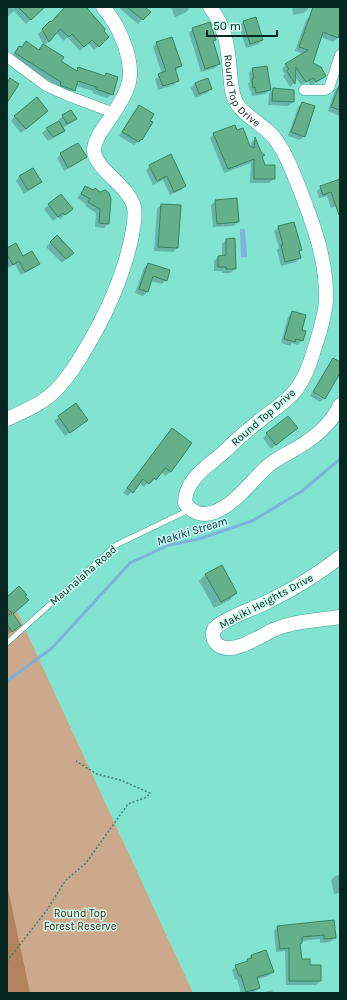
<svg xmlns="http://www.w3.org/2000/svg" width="347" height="1000" font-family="Karla,sans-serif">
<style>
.green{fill:#cda98c}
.forest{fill:#b3835b}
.water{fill:#7cb3db}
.shadow{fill:#0003}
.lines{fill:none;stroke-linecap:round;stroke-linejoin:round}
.stream{stroke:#7cb3db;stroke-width:3}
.building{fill:#63b08a;stroke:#368460}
.lane-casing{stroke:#41a595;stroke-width:6}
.street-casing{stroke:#41a595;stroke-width:11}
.secondary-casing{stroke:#41a595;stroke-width:15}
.path{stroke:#418075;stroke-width:1.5;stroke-dasharray:2 2;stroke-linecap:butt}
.lane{stroke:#fff;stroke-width:5}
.street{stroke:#fff;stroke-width:10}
.secondary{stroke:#fff;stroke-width:14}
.labels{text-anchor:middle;stroke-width:3;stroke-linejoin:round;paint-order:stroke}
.street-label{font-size:11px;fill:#072722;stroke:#cdfaf0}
.park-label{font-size:11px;fill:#462503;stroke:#cdfaf0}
.water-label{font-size:12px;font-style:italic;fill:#012f4a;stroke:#cdfaf0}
</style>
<rect width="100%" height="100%" fill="#82e3d1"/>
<!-- green -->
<polygon class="green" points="7,590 193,993 7,993"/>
<!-- forest -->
<polygon class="forest" points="7,884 30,993 7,993"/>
<!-- water -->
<polygon class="water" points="240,229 245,229 247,257 241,257"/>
<!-- shadow -->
<g class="shadow">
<polygon points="7,7 43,7 26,24 14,11 7,17"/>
<polygon points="66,7 85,7 104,41 94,50 88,43 80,51 67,37 64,41 56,33 44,46 60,61 75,71 78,69 104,76 106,74 112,94 107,98 92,93 93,91 76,86 70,94 11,57 15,51 19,47 21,48 26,43 38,50 43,44 38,34 50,23 51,23"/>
<polygon points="118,7 143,7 149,12 138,24"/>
<polygon points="171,7 188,7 189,9 185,13 175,17"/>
<polygon points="292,7 308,7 308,9 304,13 293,15"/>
<polygon points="313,7 340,7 340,31 337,38 333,42 321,37 311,64 325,75 311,86 308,81 301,85 294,75 294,83 290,87 283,76 285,74 282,69 286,65 304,54 295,51 306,20 309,17"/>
<polygon points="243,22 262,40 258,44 246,48 239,26"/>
<polygon points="193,29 215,40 212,42 219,64 215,68 201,72 189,33"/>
<polygon points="157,43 181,66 175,71 178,80 174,85 158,90 155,79 162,74 153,47"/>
<polygon points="253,69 270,90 265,94 252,96 251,91 250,91 248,84 250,82 249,73"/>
<polygon points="195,83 211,89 207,93 195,98 191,88"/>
<polygon points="340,85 340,116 328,111 335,90"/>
<polygon points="273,89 293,102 288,106 268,105 269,94"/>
<polygon points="302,103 304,136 300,140 288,136 298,107"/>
<polygon points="139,106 142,139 134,145 119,136 135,110"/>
<polygon points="43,115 21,133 11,121 15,116"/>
<polygon points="63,116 75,119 71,123 62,128 63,131 59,135 48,141 42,133 47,129 59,122 58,120"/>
<polygon points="237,132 251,150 251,143 255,139 260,153 264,155 262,158 265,166 274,179 269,183 250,183 251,163 224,173 210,138 214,134"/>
<polygon points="61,154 85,157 81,161 64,171 57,158"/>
<polygon points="150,166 185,186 181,190 170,195 163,180 153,185 146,170"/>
<polygon points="20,176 40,182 36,186 24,194 16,181"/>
<polygon points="340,180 340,205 331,208 327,196 319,198 317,191 321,187"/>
<polygon points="86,187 93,191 108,224 104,228 95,227 96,213 85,206 86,204 77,198"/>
<polygon points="60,195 67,213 60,219 58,217 53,221 44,209"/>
<polygon points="216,201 238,222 234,226 213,227 211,205"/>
<polygon points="161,205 180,206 177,248 173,252 154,251 157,209"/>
<polygon points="279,227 300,250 299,252 300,258 296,262 281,266 277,250 279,248 274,231"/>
<polygon points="57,236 72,253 62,263 46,247"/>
<polygon points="226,240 235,268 231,273 222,273 222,271 214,271 214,261 218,257 222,257 222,244"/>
<polygon points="7,249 23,257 38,264 34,268 21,275 15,264 8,268 7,266"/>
<polygon points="148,264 166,280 162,284 151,281 147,292 143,296 135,293 144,268"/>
<polygon points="292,313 302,340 298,345 292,343 290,346 281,343 288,317"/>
<polygon points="333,360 340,363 340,371 324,397 313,391 329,364"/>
<polygon points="312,392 323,399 320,402 310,396"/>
<polygon points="75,404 82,424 65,436 54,421"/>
<polygon points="172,429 191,443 166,476 161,472 151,483 149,482 144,487 139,483 128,496 123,493"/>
<polygon points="292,432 271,449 263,438 267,434"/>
<polygon points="206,574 236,593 230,600 214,608 199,581"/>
<polygon points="19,588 12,614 17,628 8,634 7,632 7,618 8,617 7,615 7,598"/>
<polygon points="340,875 340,893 334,894 331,880 335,876"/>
<polygon points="333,921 334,938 330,942 320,943 320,939 301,941 301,943 299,946 301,960 309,966 320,981 316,985 286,985 285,951 276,952 274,931 278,927"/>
<polygon points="252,955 273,972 268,976 256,980 259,988 255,992 241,993 237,979 235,980 232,970 236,966 244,963"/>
<polygon points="272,990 273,993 262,993"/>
</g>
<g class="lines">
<!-- stream -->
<polyline class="stream" points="7,681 52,648 130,563 169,545 199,539 252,521 302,491 340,459"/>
</g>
<!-- building -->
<g class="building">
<polygon points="18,7 45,7 31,20"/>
<polygon points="65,7 86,7 105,29 104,31 109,37 99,47 92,40 84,47 72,34 69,37 60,29 49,42 42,29 50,21 51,22"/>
<polygon points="127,7 145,7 151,12 143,20"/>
<polygon points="313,7 340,7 340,33 338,38 323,32 313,63 321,67 326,76 316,82 313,78 306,82 296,67 295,84 287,71 289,69 285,64 308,50 299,47"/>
<polygon points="256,17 263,40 250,44 243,21"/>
<polygon points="210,22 216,40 213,41 220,64 205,69 192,28"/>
<polygon points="172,37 182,66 175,68 179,81 163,86 158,74 166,71 156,42"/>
<polygon points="26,41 39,50 43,44 64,57 61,61 77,71 78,67 105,76 106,73 118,77 113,95 96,89 96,87 78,81 75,91 60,85 61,82 15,53 19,46 22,47"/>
<polygon points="267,66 271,90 256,93 255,87 253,88 252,79 254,78 252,68"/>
<polygon points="10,78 19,84 7,103 7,83"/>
<polygon points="208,78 212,89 199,94 195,83"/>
<polygon points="339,86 340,86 340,110 331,107"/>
<polygon points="273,88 294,90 294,102 272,101"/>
<polygon points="37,97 48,111 26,129 14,116"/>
<polygon points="302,102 315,106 305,137 291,132"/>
<polygon points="139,105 154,114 150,121 153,122 142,140 141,139 139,142 122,132"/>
<polygon points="71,110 77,119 67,124 62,115"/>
<polygon points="59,121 65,131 53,137 46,128"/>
<polygon points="235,125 237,130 243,128 250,146 254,148 255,137 261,152 265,155 262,156 265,165 275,165 275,179 254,179 254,159 228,169 213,133"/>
<polygon points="78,143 87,157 68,168 60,153"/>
<polygon points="171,154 186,186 174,192 167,176 157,181 149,165"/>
<polygon points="33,168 42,182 28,190 19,176"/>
<polygon points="340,179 340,215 339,215 331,192 323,195 320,186"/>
<polygon points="85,186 93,190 95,188 100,192 105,190 109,193 111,199 109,224 99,223 100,209 88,202 90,199 81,194"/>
<polygon points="61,194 73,209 65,215 63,213 58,217 48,204"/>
<polygon points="237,198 239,222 217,224 215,200"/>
<polygon points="161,204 181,205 178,248 158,247"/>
<polygon points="294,222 302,250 299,251 301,258 285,262 281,245 283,245 278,226"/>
<polygon points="57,235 74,253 66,259 50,242"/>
<polygon points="235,238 236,269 226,269 226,267 218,267 218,256 226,255 226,239"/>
<polygon points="16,243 23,256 32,251 40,264 25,272 19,261 13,265 7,255 7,248"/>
<polygon points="148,263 170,270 167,281 153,276 148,292 139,289"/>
<polygon points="292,311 306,315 302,330 306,331 303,341 296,339 295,342 284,339"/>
<polygon points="333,358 340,362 340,373 325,399 313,392"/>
<polygon points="76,403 88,420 70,433 58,416"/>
<polygon points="288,416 298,428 276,445 266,433"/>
<polygon points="172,428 192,443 171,472 165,468 156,480 154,478 149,484 143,479 133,493 127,488"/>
<polygon points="222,565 237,593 221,602 205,574"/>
<polygon points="19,586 27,595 25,596 29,600 13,614 21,625 12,632 7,624 7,616 12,613 7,608 7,597"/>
<polygon points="334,920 336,938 324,939 324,935 302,937 302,943 300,944 302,959 310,959 310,965 321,965 321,981 289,981 289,948 280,949 277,926"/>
<polygon points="266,950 274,972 257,977 260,988 246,992 241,976 239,976 235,965 248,961 247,959 252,958 251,955"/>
</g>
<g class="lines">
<defs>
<polyline id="lane" points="7,643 116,545 189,510"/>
<g id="street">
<polyline points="7,57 46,86 66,95 114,113"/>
<polyline points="304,90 325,90 329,88 340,55"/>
</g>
<g id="secondary">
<path id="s1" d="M210,7c16,21 18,40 20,65 1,11 1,22 7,32 11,16 30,21 41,39 11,16 17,35 24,52 13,34 25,68 24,105 -1,17 -7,34 -12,50 -4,14 -10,30 -19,41 -10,12 -25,21 -37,31 -12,9 -23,19 -34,30 -16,14 -39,27 -39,51 6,9 17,14 29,9 21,-7 38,-32 55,-47 12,-9 24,-14 36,-22 14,-9 28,-23 35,-38"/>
<path d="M7,419c18,-8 37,-16 51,-31 11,-12 20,-26 28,-40 21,-35 36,-68 45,-108 2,-11 5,-23 3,-33 -6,-22 -39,-38 -40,-56 0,-13 12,-26 19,-37 7,-11 16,-25 17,-38 1,-23 -12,-52 -27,-69"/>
<path d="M340,557c-22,17 -46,32 -71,44 -15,8 -43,16 -55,28 -2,5 -1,10 2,14 13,15 44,-7 57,-13 5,-2 10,-4 15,-5 17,-5 34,-5 52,-8"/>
</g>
</defs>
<!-- lane casing -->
<use href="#lane" class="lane-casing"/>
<!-- street casing -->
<use href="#street" class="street-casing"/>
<!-- secondary casing -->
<use href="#secondary" class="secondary-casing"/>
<!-- path -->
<polyline class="path" points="7,961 47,910 65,881 86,863 128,804 147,797 150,793 120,780 97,774 76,761"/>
<!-- lane -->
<use href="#lane" class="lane"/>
<!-- street -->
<use href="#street" class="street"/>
<!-- secondary -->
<use href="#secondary" class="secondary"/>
</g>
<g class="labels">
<!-- street labels -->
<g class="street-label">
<text dy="4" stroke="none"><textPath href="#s1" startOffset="92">Round Top Drive</textPath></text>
<text transform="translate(263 417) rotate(-41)" y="4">Round Top Drive</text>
<text transform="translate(83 575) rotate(-41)" y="4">Maunalaha Road</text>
<text transform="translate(266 601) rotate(-28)" y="4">Makiki Heights Drive</text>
</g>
<!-- park labels -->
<g class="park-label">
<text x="80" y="917">Round Top<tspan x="80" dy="13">Forest Reserve</tspan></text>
</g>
<!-- water labels -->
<g class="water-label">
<text transform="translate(192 531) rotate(-17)" y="4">Makiki Stream</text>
</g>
</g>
<!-- border -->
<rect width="347" height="1000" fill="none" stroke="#072722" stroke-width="16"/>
<!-- scale -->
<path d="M207 30v6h70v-6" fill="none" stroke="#072722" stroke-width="2"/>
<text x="213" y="30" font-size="12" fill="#072722" stroke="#cdfaf0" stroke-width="3" paint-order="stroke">50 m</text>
</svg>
